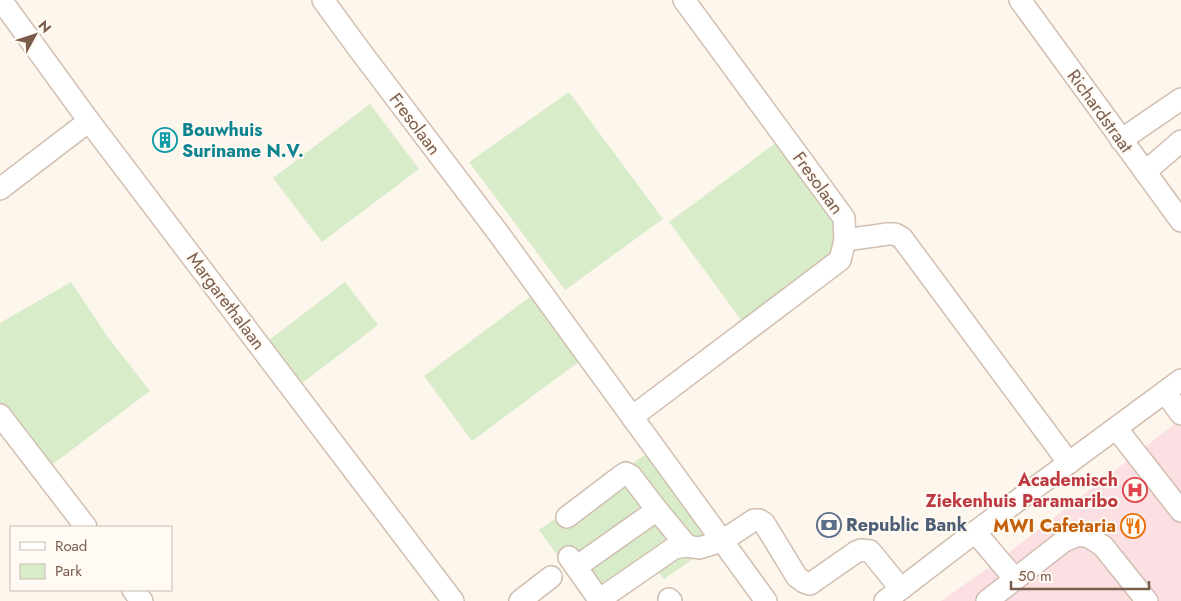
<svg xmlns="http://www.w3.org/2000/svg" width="1181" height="601" font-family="Jost,sans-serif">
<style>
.medical{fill:#fbdfe3}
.green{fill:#d8ecc9}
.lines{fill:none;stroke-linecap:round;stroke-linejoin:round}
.minor-casing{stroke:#d1beb0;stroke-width:24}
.minor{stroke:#fff;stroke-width:21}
.labels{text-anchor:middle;stroke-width:4;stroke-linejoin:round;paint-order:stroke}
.street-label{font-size:18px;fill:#7a5c4d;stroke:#fffaf3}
.culture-label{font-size:18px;font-weight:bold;fill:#0d838f;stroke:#fffaf3;text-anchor:start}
.health-label{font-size:18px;font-weight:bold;fill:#be3a42;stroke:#fffaf3;text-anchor:end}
.service-label{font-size:18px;font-weight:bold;fill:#4e5e75;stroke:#fffaf3;text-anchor:start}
.food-label{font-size:18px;font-weight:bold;fill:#c56008;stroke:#fffaf3;text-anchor:end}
</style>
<rect width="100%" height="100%" fill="#fdf6ec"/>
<!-- medical -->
<polygon class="medical" points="1181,419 1181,601 941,601 998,561"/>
<!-- green -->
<g class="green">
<polygon points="569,92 663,219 565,290 469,162"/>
<polygon points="370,104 419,169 322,242 273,178"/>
<polygon points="777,142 833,216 838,229 833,256 744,324 669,222"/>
<polygon points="71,282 107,336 150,391 49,467 0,404 0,323"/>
<polygon points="345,282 378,325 301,384 268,341"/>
<polygon points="531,296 580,361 472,441 424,376"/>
<polygon points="646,454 712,546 664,579 650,561 591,601 539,530"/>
</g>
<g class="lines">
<defs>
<g id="minor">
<polyline points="1,0 89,121 453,601"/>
<polyline points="323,0 358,48 499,234 766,601"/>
<polyline points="1020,0 1181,221"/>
<polyline points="1121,140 1181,99"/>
<polyline points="1145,172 1181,141"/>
<polyline points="0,189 89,121"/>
<polyline points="845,240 888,234 895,234 902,238 1069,463"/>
<polyline points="1165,392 1181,414"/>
<polyline points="0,415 86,527"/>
<polyline points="632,417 840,260 845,240 844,218 684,0"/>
<polyline points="1116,428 1181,511"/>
<polyline points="567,517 621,476 626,473 631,476 657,510 687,546"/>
<polyline points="975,532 1015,579"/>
<polyline points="569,557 600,601"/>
<polyline points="576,567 657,510"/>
<polyline points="133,590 142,601"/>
<polyline points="669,599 671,601"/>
<polyline points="599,600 674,548 687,546 699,548 722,541 754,520 759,520 764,523 797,577 804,582 810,584 856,552 861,550 870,551 901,589"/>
<polyline points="520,601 551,577"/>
<polyline points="885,601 975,532 1181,380"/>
<polyline points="987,601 1064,541 1078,535 1089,537 1103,546 1147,601"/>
</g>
</defs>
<!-- minor casing -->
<use href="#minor" class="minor-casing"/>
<!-- minor -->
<use href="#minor" class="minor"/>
</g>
<!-- icons -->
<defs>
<symbol id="building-ring" viewBox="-11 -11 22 22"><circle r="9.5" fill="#fffaf3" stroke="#0f9aa8" stroke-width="1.5"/><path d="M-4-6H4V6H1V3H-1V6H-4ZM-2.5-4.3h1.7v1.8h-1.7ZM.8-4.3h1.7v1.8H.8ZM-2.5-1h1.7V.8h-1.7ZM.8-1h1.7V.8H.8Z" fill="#0f9aa8"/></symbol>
<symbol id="hospital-ring" viewBox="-11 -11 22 22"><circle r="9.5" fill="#fffaf3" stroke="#e0444e" stroke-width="1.5"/><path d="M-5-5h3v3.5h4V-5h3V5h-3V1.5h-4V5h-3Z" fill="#e0444e"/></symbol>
<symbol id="bank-ring" viewBox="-11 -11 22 22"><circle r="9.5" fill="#fffaf3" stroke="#5c6f8a" stroke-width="1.5"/><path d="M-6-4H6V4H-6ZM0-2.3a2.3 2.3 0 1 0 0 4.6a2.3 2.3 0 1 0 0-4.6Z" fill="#5c6f8a"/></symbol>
<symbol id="restaurant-ring" viewBox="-11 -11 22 22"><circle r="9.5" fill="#fffaf3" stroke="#e8710a" stroke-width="1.5"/><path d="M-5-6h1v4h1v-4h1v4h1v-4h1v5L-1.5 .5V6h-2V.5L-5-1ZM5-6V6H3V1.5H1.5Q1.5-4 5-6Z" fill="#e8710a"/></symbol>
</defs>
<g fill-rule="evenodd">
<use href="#building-ring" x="151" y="126" width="28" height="28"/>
<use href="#hospital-ring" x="1121" y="476" width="28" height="28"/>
<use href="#bank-ring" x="815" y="511" width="28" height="28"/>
<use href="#restaurant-ring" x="1119" y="512" width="28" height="28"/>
</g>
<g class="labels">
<!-- street labels -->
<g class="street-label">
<text transform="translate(1100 111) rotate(54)" y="6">Richardstraat</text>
<text transform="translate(415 124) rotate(53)" y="6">Fresolaan</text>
<text transform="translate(818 183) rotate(54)" y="6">Fresolaan</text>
<text transform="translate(226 301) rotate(53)" y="6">Margarethalaan</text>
</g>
<!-- culture labels -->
<g class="culture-label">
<text x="182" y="136">Bouwhuis<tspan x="182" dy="21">Suriname N.V.</tspan></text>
</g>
<!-- health labels -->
<g class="health-label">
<text x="1118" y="486">Academisch<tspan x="1118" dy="21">Ziekenhuis Paramaribo</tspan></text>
</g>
<!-- service labels -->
<g class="service-label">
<text x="846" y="531">Republic Bank</text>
</g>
<!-- food labels -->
<g class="food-label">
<text x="1116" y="532">MWI Cafetaria</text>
</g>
</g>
<!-- legend -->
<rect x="10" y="526" width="162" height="65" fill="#fffaf3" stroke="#cabbb1"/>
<rect x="20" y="542" width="25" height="8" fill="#ffffff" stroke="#cabbb1"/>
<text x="55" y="551" font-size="15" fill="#7a5c4d">Road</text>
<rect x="20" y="564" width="25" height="15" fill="#d8ecc9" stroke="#cabbb1"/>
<text x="55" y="576" font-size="15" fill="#7a5c4d">Park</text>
<!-- north arrow -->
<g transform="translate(35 35) rotate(50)" stroke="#fffaf3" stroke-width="4" paint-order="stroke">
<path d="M0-4L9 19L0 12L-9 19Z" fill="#7a5c4d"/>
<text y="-8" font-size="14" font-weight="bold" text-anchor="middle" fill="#7a5c4d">N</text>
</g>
<!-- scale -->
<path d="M1011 581v8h138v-8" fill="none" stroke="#7a5c4d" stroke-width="2.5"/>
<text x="1018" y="581" font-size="15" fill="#7a5c4d" stroke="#fffaf3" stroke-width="4" paint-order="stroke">50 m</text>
</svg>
